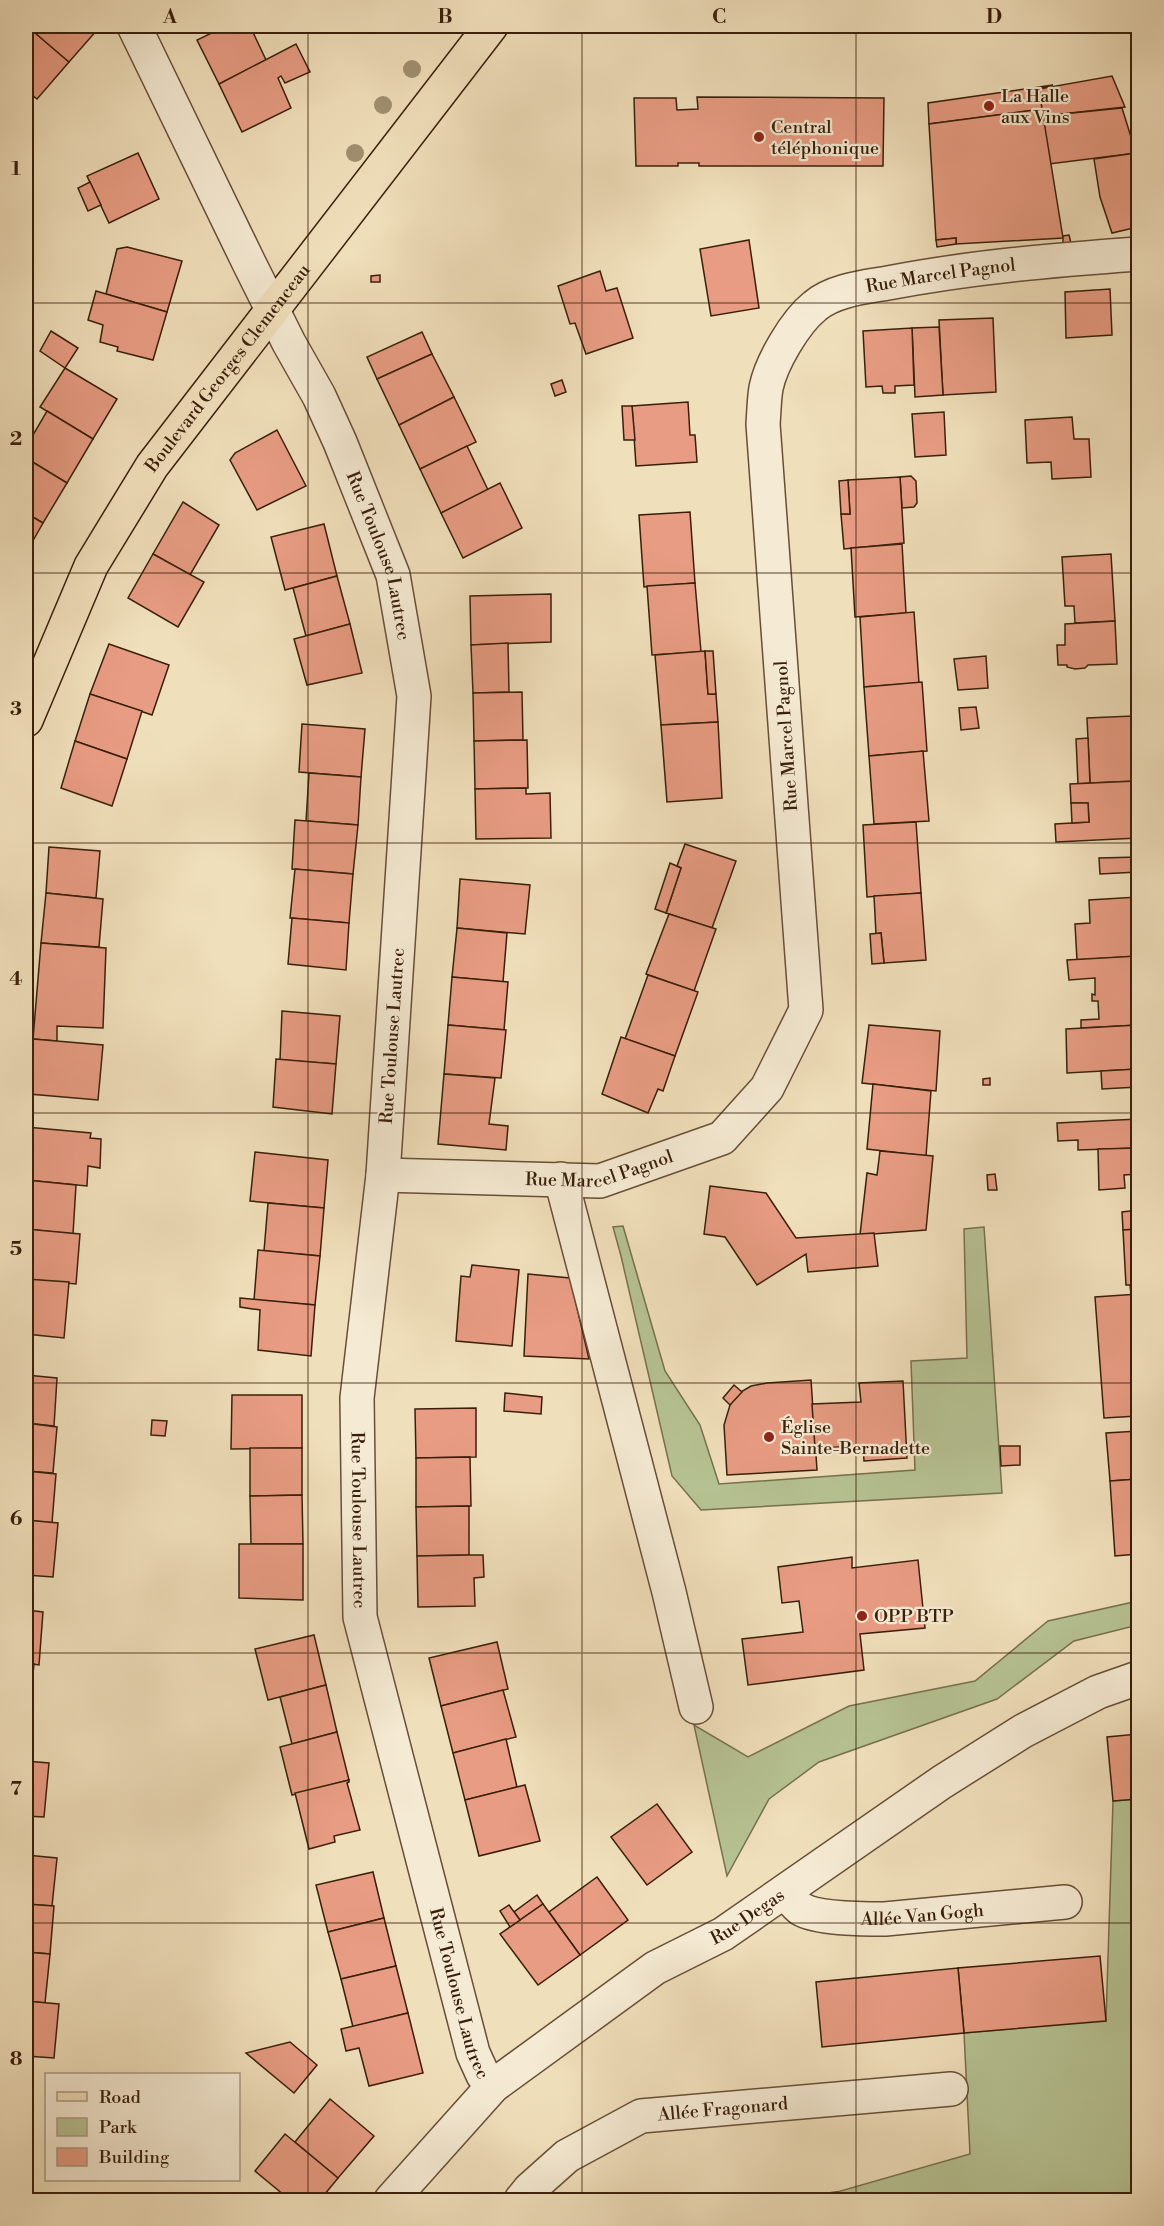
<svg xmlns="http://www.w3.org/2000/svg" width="1164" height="2226" font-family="'Libre Bodoni',serif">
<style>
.green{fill:#b6c293;stroke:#78704e;stroke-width:1.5}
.building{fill:#e89c83;stroke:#391f0a;stroke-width:1.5}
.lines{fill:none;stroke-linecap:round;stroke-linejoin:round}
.minor-casing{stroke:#674f36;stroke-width:36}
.major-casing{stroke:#391f0a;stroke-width:36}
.minor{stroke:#f5ead3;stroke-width:33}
.major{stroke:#f0dfbb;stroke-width:33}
.tree{fill:#a09070}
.grid{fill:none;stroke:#391f0a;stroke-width:1.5;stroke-opacity:0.55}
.poi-dot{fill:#8f2418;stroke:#f5ead3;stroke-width:2}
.labels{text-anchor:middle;stroke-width:4.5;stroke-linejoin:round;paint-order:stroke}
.poi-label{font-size:18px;fill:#391f0a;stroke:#f5ead3;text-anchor:start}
.street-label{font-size:18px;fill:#391f0a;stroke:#f5ead3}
.neatline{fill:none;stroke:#391f0a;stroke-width:2}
.grid-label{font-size:20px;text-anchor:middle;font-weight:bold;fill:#391f0a}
</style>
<rect width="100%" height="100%" fill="#f0dfbb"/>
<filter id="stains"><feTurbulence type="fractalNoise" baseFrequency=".00333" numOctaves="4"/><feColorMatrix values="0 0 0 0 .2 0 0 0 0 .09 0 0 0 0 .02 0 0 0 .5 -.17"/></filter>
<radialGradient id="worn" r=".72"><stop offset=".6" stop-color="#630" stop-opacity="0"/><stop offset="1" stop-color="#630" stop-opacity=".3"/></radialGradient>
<!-- green -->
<g class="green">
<polygon points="623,1226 665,1371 700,1425 719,1484 915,1470 911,1361 967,1358 964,1229 984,1227 1002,1493 701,1510 672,1476 621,1256 613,1227"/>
<polygon points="1138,1601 1138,1625 1074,1641 997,1699 819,1762 769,1799 727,1876 694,1725 748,1757 849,1706 975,1681 1048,1621"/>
<polygon points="1138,1799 1138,2200 838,2200 837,2192 970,2154 964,2033 1106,2020 1113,1801"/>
</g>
<!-- building -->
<g class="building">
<polygon points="27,26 69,62 37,99 26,90"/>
<polygon points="27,26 96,26 98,29 69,62"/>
<polygon points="226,26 250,26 266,60 219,84 197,40"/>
<polygon points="296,44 310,72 285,83 281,76 278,78 291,108 242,132 219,84"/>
<polygon points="1112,76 1125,107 1043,116 1039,89"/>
<polygon points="1053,85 1039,89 1042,109 929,124 928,103"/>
<polygon points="26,90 34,97 26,107"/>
<polygon points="697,97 884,98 883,166 699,166 699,163 678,163 678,166 636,166 634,98 676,98 677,110 698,109"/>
<polygon points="1122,108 1136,153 1049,164 1043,116"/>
<polygon points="1042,109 1063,238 956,244 956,238 936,240 929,124"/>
<polygon points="138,153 159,199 109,223 87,176"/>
<polygon points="1136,153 1138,161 1138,227 1112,233 1100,197 1094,159"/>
<polygon points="90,182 101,205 88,211 78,188"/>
<polygon points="1069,235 1071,243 1063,244 1063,236"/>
<polygon points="956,238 956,244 937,247 936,240"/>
<polygon points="749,240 759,308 711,316 700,249"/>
<polygon points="127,247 182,261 167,312 106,294 117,249"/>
<polygon points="600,271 606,291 617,288 633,338 586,354 575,323 570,324 558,286"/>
<polygon points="380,275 380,282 371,282 371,276"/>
<polygon points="1110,289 1112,335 1066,338 1065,292"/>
<polygon points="96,291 167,312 153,360 117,351 118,347 100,342 103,325 88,320"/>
<polygon points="993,318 996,392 943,395 939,320"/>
<polygon points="939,327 943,395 915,397 912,328"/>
<polygon points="912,328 914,385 895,386 895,393 883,393 882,386 866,387 863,331"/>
<polygon points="51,331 78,348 65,368 40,351"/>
<polygon points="422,332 432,354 377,379 367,357"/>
<polygon points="432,354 454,397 399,425 377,379"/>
<polygon points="65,368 117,399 93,439 40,407"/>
<polygon points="562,380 566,392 555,396 551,384"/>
<polygon points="454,397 476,442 420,469 399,425"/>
<polygon points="688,402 690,435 695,435 697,462 636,466 632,406"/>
<polygon points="622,406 632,406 635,440 624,440"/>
<polygon points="47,411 93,439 67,483 26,458 26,447"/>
<polygon points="944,412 946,455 915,457 912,414"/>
<polygon points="1072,417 1074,439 1089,439 1091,477 1052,479 1051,462 1027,463 1025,420"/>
<polygon points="277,430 306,486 257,510 230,460 235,453"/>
<polygon points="467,446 488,490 441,513 420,469"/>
<polygon points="26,458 67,483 43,523 26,513"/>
<polygon points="911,476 916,481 917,503 914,507 902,508 900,477"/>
<polygon points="900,477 904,543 844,549 841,514 850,514 848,480"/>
<polygon points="848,480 850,514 841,514 839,481"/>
<polygon points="500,483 522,528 463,558 441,513"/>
<polygon points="183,502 219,525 190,575 153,554"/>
<polygon points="690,512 695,583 644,587 639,515"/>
<polygon points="26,513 43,523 26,553"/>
<polygon points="324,524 337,576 285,590 271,537"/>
<polygon points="902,544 906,613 855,617 851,548"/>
<polygon points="153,554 204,582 178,627 128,598"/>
<polygon points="1111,554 1115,621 1075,623 1074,606 1065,606 1062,557"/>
<polygon points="337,576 350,624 306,636 293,588"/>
<polygon points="695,583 701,652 652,655 647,586"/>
<polygon points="551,594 551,642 471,645 470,596"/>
<polygon points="914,612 919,683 864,687 860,617"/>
<polygon points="1115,621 1117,664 1088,665 1085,668 1075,669 1067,667 1067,665 1058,665 1057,645 1065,645 1065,624"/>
<polygon points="350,624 362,673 307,685 294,639"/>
<polygon points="508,643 509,692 473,693 471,645"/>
<polygon points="109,644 169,665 152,715 90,694"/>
<polygon points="705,651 708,694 716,694 718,722 661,725 655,655"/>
<polygon points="705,651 713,651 716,694 708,694"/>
<polygon points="986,656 988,688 958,690 954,659"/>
<polygon points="922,682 927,751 869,756 864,687"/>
<polygon points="522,692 523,740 474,741 473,693"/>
<polygon points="90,694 142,711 127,759 75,741"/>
<polygon points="976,707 979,728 961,730 959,708"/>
<polygon points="1133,716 1136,781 1090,783 1087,718"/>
<polygon points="718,722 722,798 667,802 661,725"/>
<polygon points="302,724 365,729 361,777 299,772"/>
<polygon points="1088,738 1090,783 1078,784 1076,739"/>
<polygon points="527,740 528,788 475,789 474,741"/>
<polygon points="75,741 127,759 112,806 61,788"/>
<polygon points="923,751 929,821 874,824 869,756"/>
<polygon points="309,773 361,777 358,825 306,821"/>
<polygon points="1136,781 1138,838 1056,842 1055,824 1089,822 1088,803 1071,803 1070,784"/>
<polygon points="526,788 526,794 550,793 551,838 476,839 475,789"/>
<polygon points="1071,803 1088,803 1089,822 1072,823"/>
<polygon points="295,820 358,825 353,874 292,869"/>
<polygon points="916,822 921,893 867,897 863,825"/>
<polygon points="685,844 736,861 712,928 666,913 681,868 677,866"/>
<polygon points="49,847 100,851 96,898 46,893"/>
<polygon points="1138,857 1138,872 1100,874 1099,858"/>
<polygon points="670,863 681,868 666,913 655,909"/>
<polygon points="295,869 353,874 349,923 290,918"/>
<polygon points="460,879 530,885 525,934 457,928"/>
<polygon points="46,893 103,899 99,947 41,943"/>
<polygon points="921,893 926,960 884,963 881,933 876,934 874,896"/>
<polygon points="1138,897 1138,956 1077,960 1075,924 1090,923 1089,900"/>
<polygon points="669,914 716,929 694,991 646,974"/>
<polygon points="292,918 349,923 346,970 288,964"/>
<polygon points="457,928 507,933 503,982 452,977"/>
<polygon points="881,933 884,963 872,964 870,934"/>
<polygon points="41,943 106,948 103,1028 57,1026 57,1041 33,1039"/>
<polygon points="1138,956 1138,1025 1081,1028 1081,1020 1099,1019 1098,1001 1092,1001 1092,994 1095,995 1095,978 1069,980 1067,960"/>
<polygon points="648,975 698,992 675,1056 625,1039"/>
<polygon points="452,977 508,982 504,1030 448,1025"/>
<polygon points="282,1011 340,1016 336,1064 280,1060"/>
<polygon points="448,1025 506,1030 501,1078 444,1074"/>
<polygon points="869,1025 940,1031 936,1091 862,1083"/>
<polygon points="1138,1025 1138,1069 1067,1073 1066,1029"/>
<polygon points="621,1037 675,1056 663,1091 658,1089 648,1113 602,1094"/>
<polygon points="33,1039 103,1045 98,1100 29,1094"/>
<polygon points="276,1059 336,1064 332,1114 273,1107"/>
<polygon points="1138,1069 1138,1087 1102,1089 1101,1071"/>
<polygon points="444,1074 495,1078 489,1124 508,1126 506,1150 438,1144"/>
<polygon points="990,1078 990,1085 983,1085 983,1079"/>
<polygon points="873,1084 931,1091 926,1156 867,1149"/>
<polygon points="1138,1119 1138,1148 1078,1150 1078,1140 1058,1141 1057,1123"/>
<polygon points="26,1127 91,1133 90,1138 101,1139 100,1168 88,1166 87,1186 26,1180"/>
<polygon points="1138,1148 1138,1174 1124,1175 1125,1188 1099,1190 1098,1149"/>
<polygon points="880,1151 933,1156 926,1230 860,1235 867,1173 877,1175"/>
<polygon points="255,1152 328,1160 324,1208 250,1201"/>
<polygon points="995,1174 997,1190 988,1190 987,1175"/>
<polygon points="26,1180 76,1185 73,1234 26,1229"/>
<polygon points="710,1186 766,1193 796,1238 874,1233 878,1266 808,1272 806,1254 757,1285 725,1237 704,1234"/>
<polygon points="268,1203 324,1208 320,1256 264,1251"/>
<polygon points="1138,1210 1138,1229 1123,1230 1122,1212"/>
<polygon points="26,1229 80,1234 76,1284 26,1279"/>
<polygon points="1138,1229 1138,1294 1131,1295 1130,1285 1126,1285 1123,1230"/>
<polygon points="258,1250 320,1256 315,1305 254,1300"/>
<polygon points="472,1265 519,1270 512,1346 456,1341 461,1276 470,1277"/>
<polygon points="528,1274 570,1278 589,1359 524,1356"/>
<polygon points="26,1279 69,1282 64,1338 26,1334"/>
<polygon points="1138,1294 1138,1416 1104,1418 1095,1297"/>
<polygon points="240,1298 315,1305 311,1356 258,1350 260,1310 240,1307"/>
<polygon points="26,1375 57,1378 54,1426 26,1423"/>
<polygon points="811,1380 817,1470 727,1475 724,1425 730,1405 739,1393 751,1386 767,1383"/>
<polygon points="903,1381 907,1458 864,1461 863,1446 815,1448 812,1404 861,1402 859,1383"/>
<polygon points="734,1385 742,1392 730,1405 723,1398"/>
<polygon points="505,1393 542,1397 541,1414 504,1411"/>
<polygon points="232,1395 302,1395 302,1448 231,1449"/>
<polygon points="476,1408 476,1457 416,1458 415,1409"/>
<polygon points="152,1420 167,1421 165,1436 151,1435"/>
<polygon points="26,1423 57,1427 53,1473 26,1471"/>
<polygon points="1138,1431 1138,1479 1110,1481 1106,1433"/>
<polygon points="1000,1446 1020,1446 1020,1465 1001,1466"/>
<polygon points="250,1448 302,1448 302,1495 250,1496"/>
<polygon points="470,1457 471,1506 416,1507 416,1458"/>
<polygon points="26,1471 56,1474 52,1523 26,1520"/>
<polygon points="1138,1479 1138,1554 1115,1556 1110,1481"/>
<polygon points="302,1495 303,1544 251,1544 250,1496"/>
<polygon points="469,1506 469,1555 417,1556 416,1507"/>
<polygon points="26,1520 58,1523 53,1577 26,1575"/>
<polygon points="239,1544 303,1544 303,1600 239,1598"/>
<polygon points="469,1555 483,1555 484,1577 474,1578 475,1606 418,1607 417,1556"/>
<polygon points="852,1557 852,1568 918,1560 925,1628 860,1634 864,1670 748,1685 742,1639 803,1632 799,1601 782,1603 778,1567"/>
<polygon points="26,1610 43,1612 39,1665 26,1663"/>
<polygon points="314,1635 326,1685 268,1700 255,1649"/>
<polygon points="497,1642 508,1689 441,1706 429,1658"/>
<polygon points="26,1663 34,1664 29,1714 26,1713"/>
<polygon points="326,1685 337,1732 292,1744 280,1697"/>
<polygon points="503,1690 516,1737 453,1753 441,1706"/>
<polygon points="26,1713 32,1714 27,1761 26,1761"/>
<polygon points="337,1732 349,1780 292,1795 280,1747"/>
<polygon points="1138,1734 1138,1799 1113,1801 1107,1737"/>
<polygon points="506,1739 517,1787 465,1800 453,1753"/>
<polygon points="26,1761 49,1763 44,1817 26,1816"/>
<polygon points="349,1780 349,1782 347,1783 360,1830 334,1836 335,1842 309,1849 295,1793"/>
<polygon points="525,1785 540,1841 479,1856 465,1800"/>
<polygon points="657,1804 692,1852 647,1885 611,1837"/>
<polygon points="26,1855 57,1858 52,1906 26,1904"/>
<polygon points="373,1872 384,1918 328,1932 316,1885"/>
<polygon points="597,1877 628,1920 580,1955 549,1912"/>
<polygon points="537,1895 543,1904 520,1920 514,1912"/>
<polygon points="26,1904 54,1906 50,1954 26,1952"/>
<polygon points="543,1904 580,1955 538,1985 500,1934"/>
<polygon points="509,1905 520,1920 510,1927 500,1911"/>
<polygon points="384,1918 396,1966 341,1979 328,1932"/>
<polygon points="26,1952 50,1954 45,2003 26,2001"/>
<polygon points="1100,1956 1106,2021 964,2033 958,1968"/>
<polygon points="396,1966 408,2013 353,2027 341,1979"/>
<polygon points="958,1968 964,2033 822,2047 816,1982"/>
<polygon points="26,2001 59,2004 54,2058 26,2056"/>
<polygon points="408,2013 423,2073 369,2086 359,2048 346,2051 341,2029"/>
<polygon points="290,2042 317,2065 294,2093 246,2053"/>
<polygon points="330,2099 374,2136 338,2178 295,2142"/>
<polygon points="285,2134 338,2178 320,2200 290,2200 255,2171"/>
<polygon points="837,2192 838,2200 747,2200"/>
<polygon points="26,2196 43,2198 42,2200 26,2200"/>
</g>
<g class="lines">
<defs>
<g id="minor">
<path id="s1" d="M134,26l115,237 40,80 30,53 21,46 53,133 21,121 -31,479 -26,223 3,219 113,436 10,22 10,11"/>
<path id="s2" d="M383,1175l217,6 122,-43 45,-50 39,-78 -43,-586c1,-12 1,-24 3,-36 5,-25 29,-66 49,-82 19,-16 50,-19 73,-23 83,-16 166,-23 250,-29"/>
<polyline points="561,1179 669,1592 696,1707"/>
<path id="s3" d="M785,1892c5,5 10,13 16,17 16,10 65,10 84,10l180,-17"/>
<path id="s4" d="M391,2200l102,-114 162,-118 68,-34 219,-152 81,-51 75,-39 40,-14"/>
<path id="s5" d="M521,2200l9,-11 37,-33 74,-40 310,-27"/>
</g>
<g id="major">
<path id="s6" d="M26,720l65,-154 61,-100 339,-440"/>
</g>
</defs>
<!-- minor casing -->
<use href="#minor" class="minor-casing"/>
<!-- major casing -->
<use href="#major" class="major-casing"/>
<!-- minor -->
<use href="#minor" class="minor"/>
<!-- major -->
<use href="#major" class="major"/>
</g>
<!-- trees -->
<g class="tree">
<circle cx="412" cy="69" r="9"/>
<circle cx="383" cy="105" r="9"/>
<circle cx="355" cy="153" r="9"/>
</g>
<!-- grid -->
<path class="grid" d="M308,26v2174M582,26v2174M856,26v2174M26,303h1112M26,573h1112M26,843h1112M26,1113h1112M26,1383h1112M26,1653h1112M26,1923h1112"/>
<!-- markers -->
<g class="poi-dot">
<circle cx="989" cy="106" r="6"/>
<circle cx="759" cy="137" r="6"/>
<circle cx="769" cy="1437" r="6"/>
<circle cx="862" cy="1616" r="6"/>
</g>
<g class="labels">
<!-- poi labels -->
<g class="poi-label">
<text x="1001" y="102">La Halle<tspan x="1001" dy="21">aux Vins</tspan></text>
<text x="771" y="133">Central<tspan x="771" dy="21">téléphonique</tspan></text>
<text x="781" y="1433">Église<tspan x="781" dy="21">Sainte-Bernadette</tspan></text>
<text x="874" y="1622">OPP BTP</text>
</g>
<!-- street labels -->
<g class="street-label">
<text dy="6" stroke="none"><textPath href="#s2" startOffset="1352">Rue Marcel Pagnol</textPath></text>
<text dy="6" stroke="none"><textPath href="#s6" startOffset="408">Boulevard Georges Clemenceau</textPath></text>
<text dy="6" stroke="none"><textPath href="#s1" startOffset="585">Rue Toulouse Lautrec</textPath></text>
<text transform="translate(786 736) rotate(-94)" y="6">Rue Marcel Pagnol</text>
<text transform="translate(392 1036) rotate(-86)" y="6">Rue Toulouse Lautrec</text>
<text dy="6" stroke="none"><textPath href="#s2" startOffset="218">Rue Marcel Pagnol</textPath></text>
<text dy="6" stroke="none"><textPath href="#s1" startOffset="1557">Rue Toulouse Lautrec</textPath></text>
<text dy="6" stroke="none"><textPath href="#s3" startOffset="146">Allée Van Gogh</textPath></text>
<text dy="6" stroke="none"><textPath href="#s4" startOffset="459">Rue Degas</textPath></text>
<text dy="6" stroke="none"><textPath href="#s1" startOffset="2043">Rue Toulouse Lautrec</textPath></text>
<text dy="6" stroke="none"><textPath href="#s5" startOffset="230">Allée Fragonard</textPath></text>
</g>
</g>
<!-- margin -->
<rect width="1164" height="2226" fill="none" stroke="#f0dfbb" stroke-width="66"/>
<!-- legend -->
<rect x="45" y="2073" width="195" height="108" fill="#f5ead3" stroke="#aa9983" stroke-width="1.5"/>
<rect x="57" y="2092" width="30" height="9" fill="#f0dfbb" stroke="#aa9983" stroke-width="1.5"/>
<text x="99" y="2103" font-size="18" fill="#391f0a">Road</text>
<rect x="57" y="2118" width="30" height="18" fill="#b6c293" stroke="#aa9983" stroke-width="1.5"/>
<text x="99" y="2133" font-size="18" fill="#391f0a">Park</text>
<rect x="57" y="2148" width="30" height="18" fill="#e89c83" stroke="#aa9983" stroke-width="1.5"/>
<text x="99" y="2163" font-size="18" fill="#391f0a">Building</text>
<rect x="33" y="33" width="1098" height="2160" class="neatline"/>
<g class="grid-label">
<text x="170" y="23">A</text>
<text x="445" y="23">B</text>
<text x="719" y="23">C</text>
<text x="994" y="23">D</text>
<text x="16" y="175">1</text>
<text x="16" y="445">2</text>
<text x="16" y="715">3</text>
<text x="16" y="985">4</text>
<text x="16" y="1255">5</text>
<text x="16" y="1525">6</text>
<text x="16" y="1795">7</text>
<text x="16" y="2065">8</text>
</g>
<rect width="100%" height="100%" filter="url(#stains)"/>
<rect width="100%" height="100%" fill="url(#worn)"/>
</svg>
